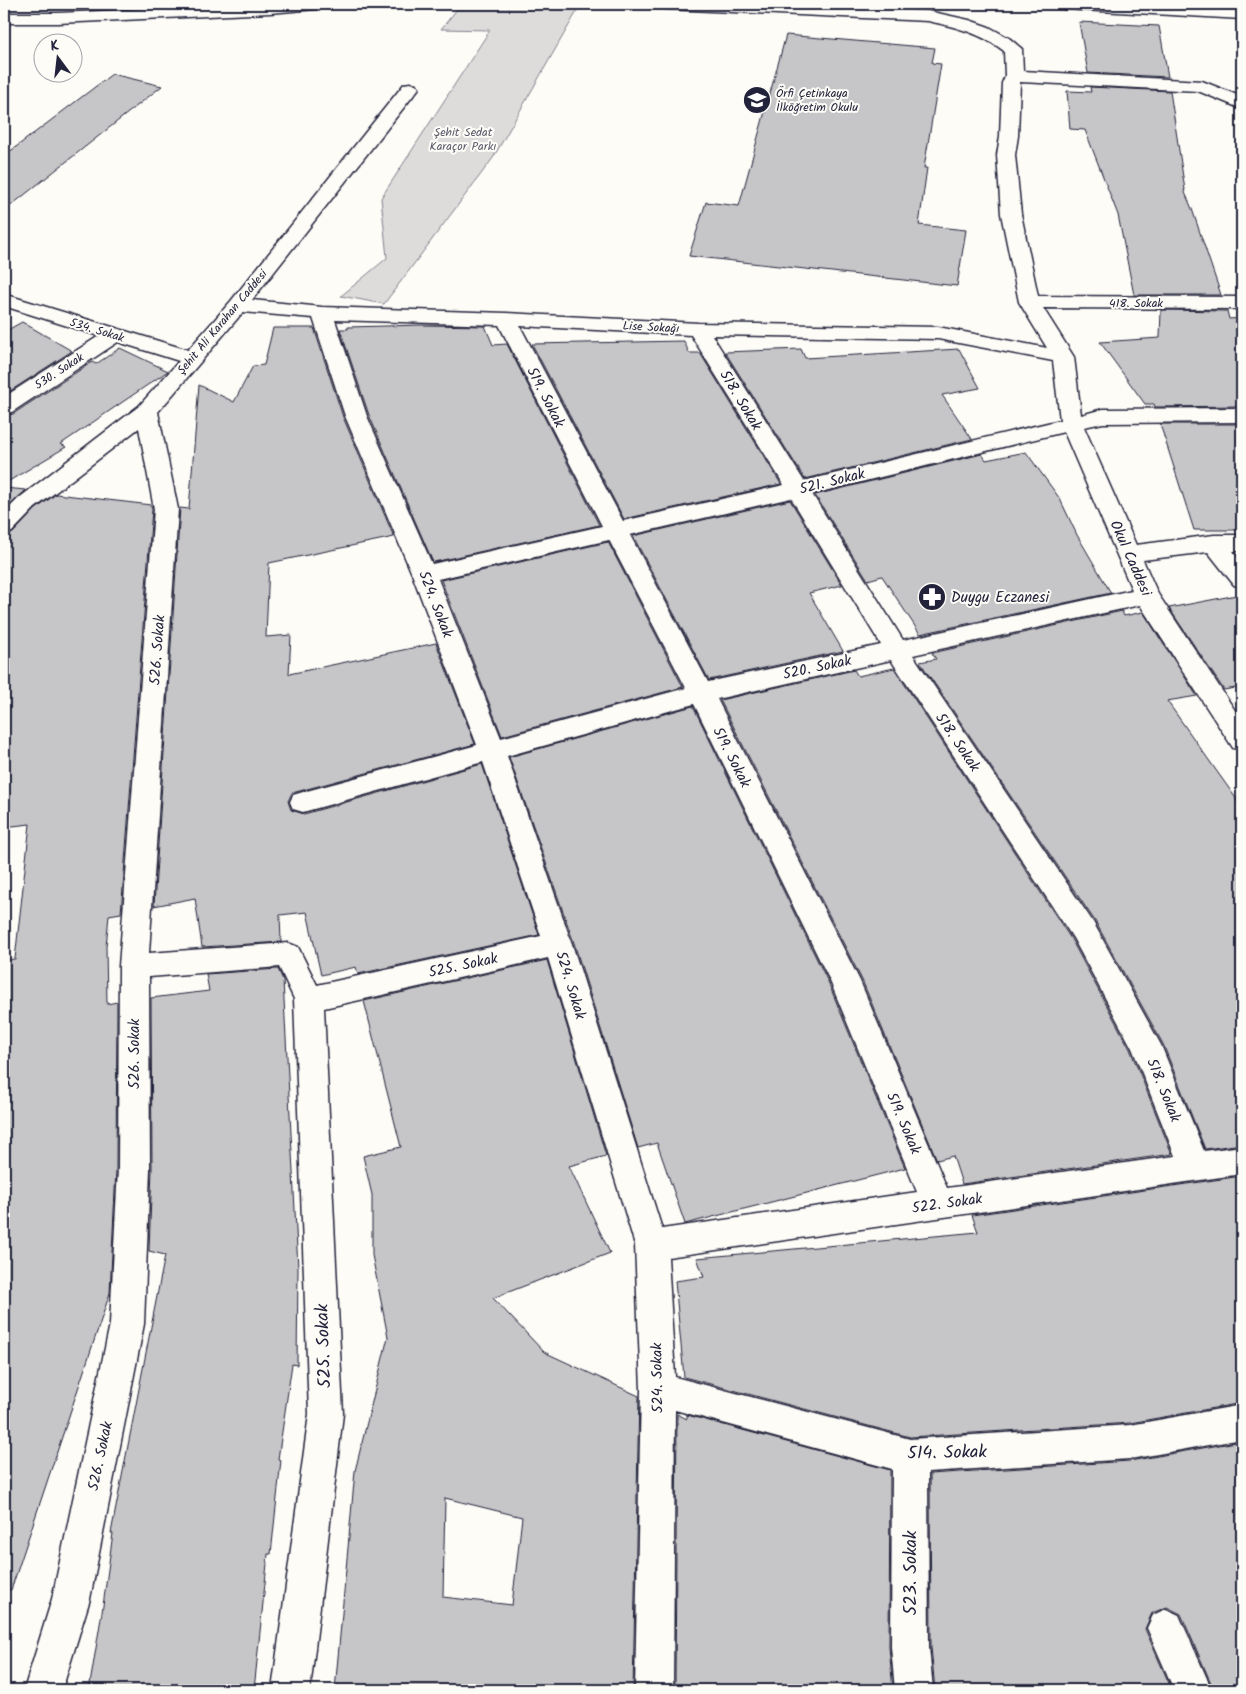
<svg xmlns="http://www.w3.org/2000/svg" width="1246" height="1694" font-family="Kalam,sans-serif">
<style>
.green{fill:#dddcdb;stroke:#807f8b}
.building{fill:#c6c6c8;stroke:#22223b;fill-rule:evenodd}
.lines{fill:none;stroke-linecap:round;stroke-linejoin:round}
.minor-casing{stroke:#22223b;stroke-width:3}
.highway-casing{stroke:#22223b;stroke-width:3}
.minor{fill:#fdfcf7;fill-rule:evenodd}
.highway{fill:#fdfcf7;fill-rule:evenodd}
.labels{text-anchor:middle;stroke-width:4;stroke-linejoin:round;paint-order:stroke}
.far-poi-label{font-size:12px;fill:#22223b;stroke:#fdfcf7;text-anchor:start}
.far-park-label{font-size:12px;fill:#5a5a6b;stroke:#fdfcf7}
.far-street-label{font-size:12px;fill:#22223b;stroke:#fdfcf7}
.street-label{font-size:15px;fill:#22223b;stroke:#fdfcf7}
.poi-label{font-size:15px;fill:#22223b;stroke:#fdfcf7;text-anchor:start}
.near-street-label{font-size:18px;fill:#22223b;stroke:#fdfcf7}
</style>
<rect width="100%" height="100%" fill="#fdfcf7"/>
<filter id="ink" filterUnits="userSpaceOnUse"><feTurbulence type="fractalNoise" baseFrequency=".02" numOctaves="2"/><feDisplacementMap in="SourceGraphic" scale="10" xChannelSelector="R" yChannelSelector="G"/><feConvolveMatrix kernelMatrix="1 2 1 2 8 2 1 2 1" color-interpolation-filters="sRGB"/></filter>
<g filter="url(#ink)">
<!-- green -->
<polygon class="green" points="580,6 493,158 384,304 341,296 387,258 381,198 490,30 441,29 458,8"/>
<!-- building -->
<g class="building">
<polygon points="1079,22 1159,26 1168,77 1088,73"/>
<polygon points="786,35 935,48 932,63 941,64 924,168 927,168 919,225 966,230 957,286 689,256 706,202 739,206"/>
<polygon points="112,74 162,86 4,211 4,156"/>
<polygon points="1090,87 1170,91 1185,190 1184,190 1192,209 1221,295 1134,295 1118,215 1085,130 1070,129 1067,91 1091,92"/>
<polygon points="1161,310 1227,311 1229,319 1242,318 1242,406 1155,407 1154,404 1145,404 1100,342 1160,338"/>
<polygon points="22,322 72,351 4,395 4,332"/>
<polygon points="423,325 485,326 493,345 507,344 599,525 434,562 432,560 369,415 340,329 348,329 348,327"/>
<polygon points="273,328 314,328 343,417 394,537 269,563 266,637 291,635 289,674 436,643 475,744 292,793 288,801 291,810 304,814 482,764 539,935 358,974 356,967 321,975 307,912 280,915 281,942 202,947 195,898 154,906 180,508 189,509 199,385 234,402 253,366 264,365"/>
<polygon points="684,341 689,353 700,353 781,484 624,519 532,344"/>
<polygon points="120,348 168,371 61,444 66,447 4,484 4,416 13,414 92,362 96,364"/>
<polygon points="801,349 805,358 959,349 980,388 942,395 972,439 805,479 725,352"/>
<polygon points="1160,424 1242,424 1242,530 1194,530"/>
<polygon points="1026,452 1060,499 1077,535 1111,593 920,634 882,576 868,580 815,495 982,454 986,460"/>
<polygon points="4,488 26,490 4,511"/>
<polygon points="56,494 151,505 152,509 121,913 109,915 106,947 107,1004 117,1002 116,1169 110,1293 11,1590 4,1589 4,960 15,959 30,824 4,827 4,537 13,533 36,509"/>
<polygon points="790,500 842,585 809,593 843,651 709,680 633,536"/>
<polygon points="608,542 683,687 502,736 441,580"/>
<polygon points="1242,594 1242,687 1224,690 1169,608"/>
<polygon points="1122,611 1124,616 1143,612 1197,696 1167,701 1235,797 1242,811 1242,1144 1205,1149 1163,1044 1095,921 920,662 936,659 932,653"/>
<polygon points="894,668 1071,939 1130,1049 1172,1154 962,1184 953,1156 937,1160 862,980 720,700 854,670 858,676"/>
<polygon points="693,706 828,982 905,1168 685,1224 657,1143 638,1148 574,943 509,757"/>
<path d="M547,960l59,196 -37,10 41,87 -117,45 51,54 95,44 -6,294h-298l20,-219 33,-134 -16,-82v-60l-9,-39 38,-9 -37,-146zM445,1498l77,19 -10,88 -69,-8z"/>
<polygon points="278,969 283,980 298,1268 297,1365 292,1364 278,1459 281,1460 271,1554 268,1554 254,1690 89,1690 103,1606 113,1533 111,1533 165,1255 149,1251 152,1169 151,998 209,991 206,974"/>
<polygon points="1242,1176 1242,1403 1130,1423 910,1437 684,1377 675,1281 704,1277 697,1258 978,1232 972,1215"/>
<polygon points="677,1414 687,1419 687,1415 890,1470 889,1647 893,1690 675,1690"/>
<polygon points="1242,1441 1242,1690 1214,1690 1181,1614 1167,1607 1152,1613 1145,1629 1172,1690 935,1690 931,1647 930,1474 1130,1461"/>
</g>
<g class="lines">
<defs>
<g id="minor">
<path d="M659,4h111l158,7 41,9 20,7 20,11 13,11 1,22 179,10 40,16v12l-44,-18 -178,-9 -2,54 -3,19 6,59 17,82 204,1v12l-199,-1 31,49 7,58 22,-6 139,-1v14l-139,1 -19,4 52,118 78,-10h28v16h-9l9,12v24l-8,-2 -26,-33 -65,8 15,34 84,127v29l-9,-2 -93,-143 -227,50 180,267 68,123 43,106 38,-5v28l-574,83 7,120 235,62 220,-14 112,-20v34l-112,20 -202,13 1,175 4,43h-38l-4,-43 1,-178 -217,-59 -2,280h-38l6,-301 -6,-144 -87,-287 -224,50 19,406 -33,276h-38l37,-276 -15,-415 -15,-32 -130,10 1,192 -6,155 -54,275 -28,91h-38l28,-91 58,-275 8,-155 1,-203 35,-457 -15,-81 -104,80 -23,24 -8,3v-22l15,-15 120,-92 40,-45 -61,-19 -106,70 -8,2v-17l95,-61 -95,-30v-12l184,56 43,-49 173,-217 6,-1 6,1 3,4 -3,4 -164,208 70,7 184,6 192,10 240,4 109,21 -28,-46 -18,-88 -4,-59 3,-19 2,-53 3,-7 -1,-25c-23,-18 -48,-24 -76,-30l-261,-12 -6,-1zM243,312l70,6 32,98 67,158 65,171 -174,47 -10,3 -3,7 3,7 10,3 180,-50 58,174 -224,49 -19,-38 -10,-4 -139,10 29,-444 -20,-97zM335,320l164,5 103,201 -170,38 -65,-148zM520,326l171,9 93,150 -161,36zM712,335l226,4 115,22 7,59 -256,61zM1064,432l68,158 -229,50 -91,-146zM791,498l90,147 -173,37 -78,-147zM609,540l77,148 -185,50 -63,-159zM891,660l182,278 59,110 43,108 -228,32 -87,-207 -143,-282zM694,704l136,277 87,211 -255,37 -90,-285 -65,-188z"/>
<polygon points="1166,1609 1179,1615 1212,1690 1174,1690 1147,1628 1153,1615"/>
</g>
<g id="highway">
<polygon points="254,4 324,4 322,8 316,9 270,13 58,23 4,23 4,13 58,13"/>
<polygon points="1056,4 1148,4 1242,9 1242,19 1064,9 1058,8"/>
</g>
</defs>
<!-- minor casing -->
<use href="#minor" class="minor-casing"/>
<!-- highway casing -->
<use href="#highway" class="highway-casing"/>
<!-- minor -->
<use href="#minor" class="minor"/>
<!-- highway -->
<use href="#highway" class="highway"/>
</g>
</g>
<!-- icons -->
<defs>
<symbol id="school-disc" viewBox="-11 -11 22 22"><circle r="9.5" fill="#22223b" stroke="#fdfcf7"/><path d="M0-5L7-2L0 1L-7-2ZM-4 1L0 2.5L4 1V4Q0 6-4 4Z" fill="#fff"/></symbol>
<symbol id="pharmacy-disc" viewBox="-11 -11 22 22"><circle r="9.5" fill="#22223b" stroke="#fdfcf7"/><path d="M-2-6h4v4h4v4h-4v4h-4v-4h-4v-4h4Z" fill="#fff"/></symbol>
</defs>
<g fill-rule="evenodd">
<use href="#school-disc" x="741" y="84" width="32" height="32"/>
<use href="#pharmacy-disc" x="916" y="581" width="32" height="32"/>
</g>
<g class="labels">
<!-- far-poi labels -->
<g class="far-poi-label">
<text x="776" y="97">Örfi Çetinkaya<tspan x="776" dy="14">İlköğretim Okulu</tspan></text>
</g>
<!-- far-park labels -->
<g class="far-park-label">
<text x="463" y="136">Şehit Sedat<tspan x="463" dy="14">Karaçor Parkı</tspan></text>
</g>
<!-- far-street labels -->
<g class="far-street-label">
<text x="1136" y="307">418. Sokak</text>
<text transform="translate(222 322) rotate(-50)" y="4">Şehit Ali Karahan Caddesi</text>
<text transform="translate(651 327) rotate(3)" y="4">Lise Sokağı</text>
<text transform="translate(97 330) rotate(17)" y="4">534. Sokak</text>
<text transform="translate(59 371) rotate(-33)" y="4">530. Sokak</text>
</g>
<!-- street labels -->
<g class="street-label">
<text transform="translate(546 397) rotate(63)" y="5">519. Sokak</text>
<text transform="translate(741 400) rotate(59)" y="5">518. Sokak</text>
<text transform="translate(832 481) rotate(-14)" y="5">521. Sokak</text>
<text transform="translate(1131 558) rotate(66)" y="5">Okul Caddesi</text>
<text transform="translate(436 604) rotate(69)" y="5">524. Sokak</text>
<text transform="translate(157 650) rotate(-86)" y="5">526. Sokak</text>
<text transform="translate(817 667) rotate(-12)" y="5">520. Sokak</text>
<text transform="translate(958 742) rotate(56)" y="5">518. Sokak</text>
<text transform="translate(732 757) rotate(63)" y="5">519. Sokak</text>
<text transform="translate(463 965) rotate(-12)" y="5">525. Sokak</text>
<text transform="translate(571 985) rotate(73)" y="5">524. Sokak</text>
<text transform="translate(134 1054) rotate(-90)" y="5">526. Sokak</text>
<text transform="translate(1164 1090) rotate(68)" y="5">518. Sokak</text>
<text transform="translate(904 1123) rotate(67)" y="5">519. Sokak</text>
<text transform="translate(947 1203) rotate(-8)" y="5">522. Sokak</text>
<text transform="translate(657 1378) rotate(-91)" y="5">524. Sokak</text>
<text transform="translate(100 1456) rotate(-78)" y="5">526. Sokak</text>
</g>
<!-- poi labels -->
<g class="poi-label">
<text x="951" y="602">Duygu Eczanesi</text>
</g>
<!-- near-street labels -->
<g class="near-street-label">
<text transform="translate(323 1346) rotate(-92)" y="6">525. Sokak</text>
<text transform="translate(947 1452) rotate(-1)" y="6">514. Sokak</text>
<text transform="translate(910 1573) rotate(-90)" y="6">523. Sokak</text>
</g>
</g>
<!-- margin -->
<rect width="1246" height="1694" fill="none" stroke="#fdfcf7" stroke-width="20"/>
<rect x="10" y="10" width="1226" height="1674" fill="none" stroke="#22223b" stroke-width="2" filter="url(#ink)"/>
<!-- north arrow -->
<g transform="translate(58 58) rotate(345)"><circle r="24" fill="#fdfcf7" stroke="#a5a5ac"/>
<path d="M0-4L9 19L0 12L-9 19Z" fill="#22223b"/>
<text y="-8" font-size="14" font-weight="bold" text-anchor="middle" fill="#22223b">K</text>
</g>
</svg>
